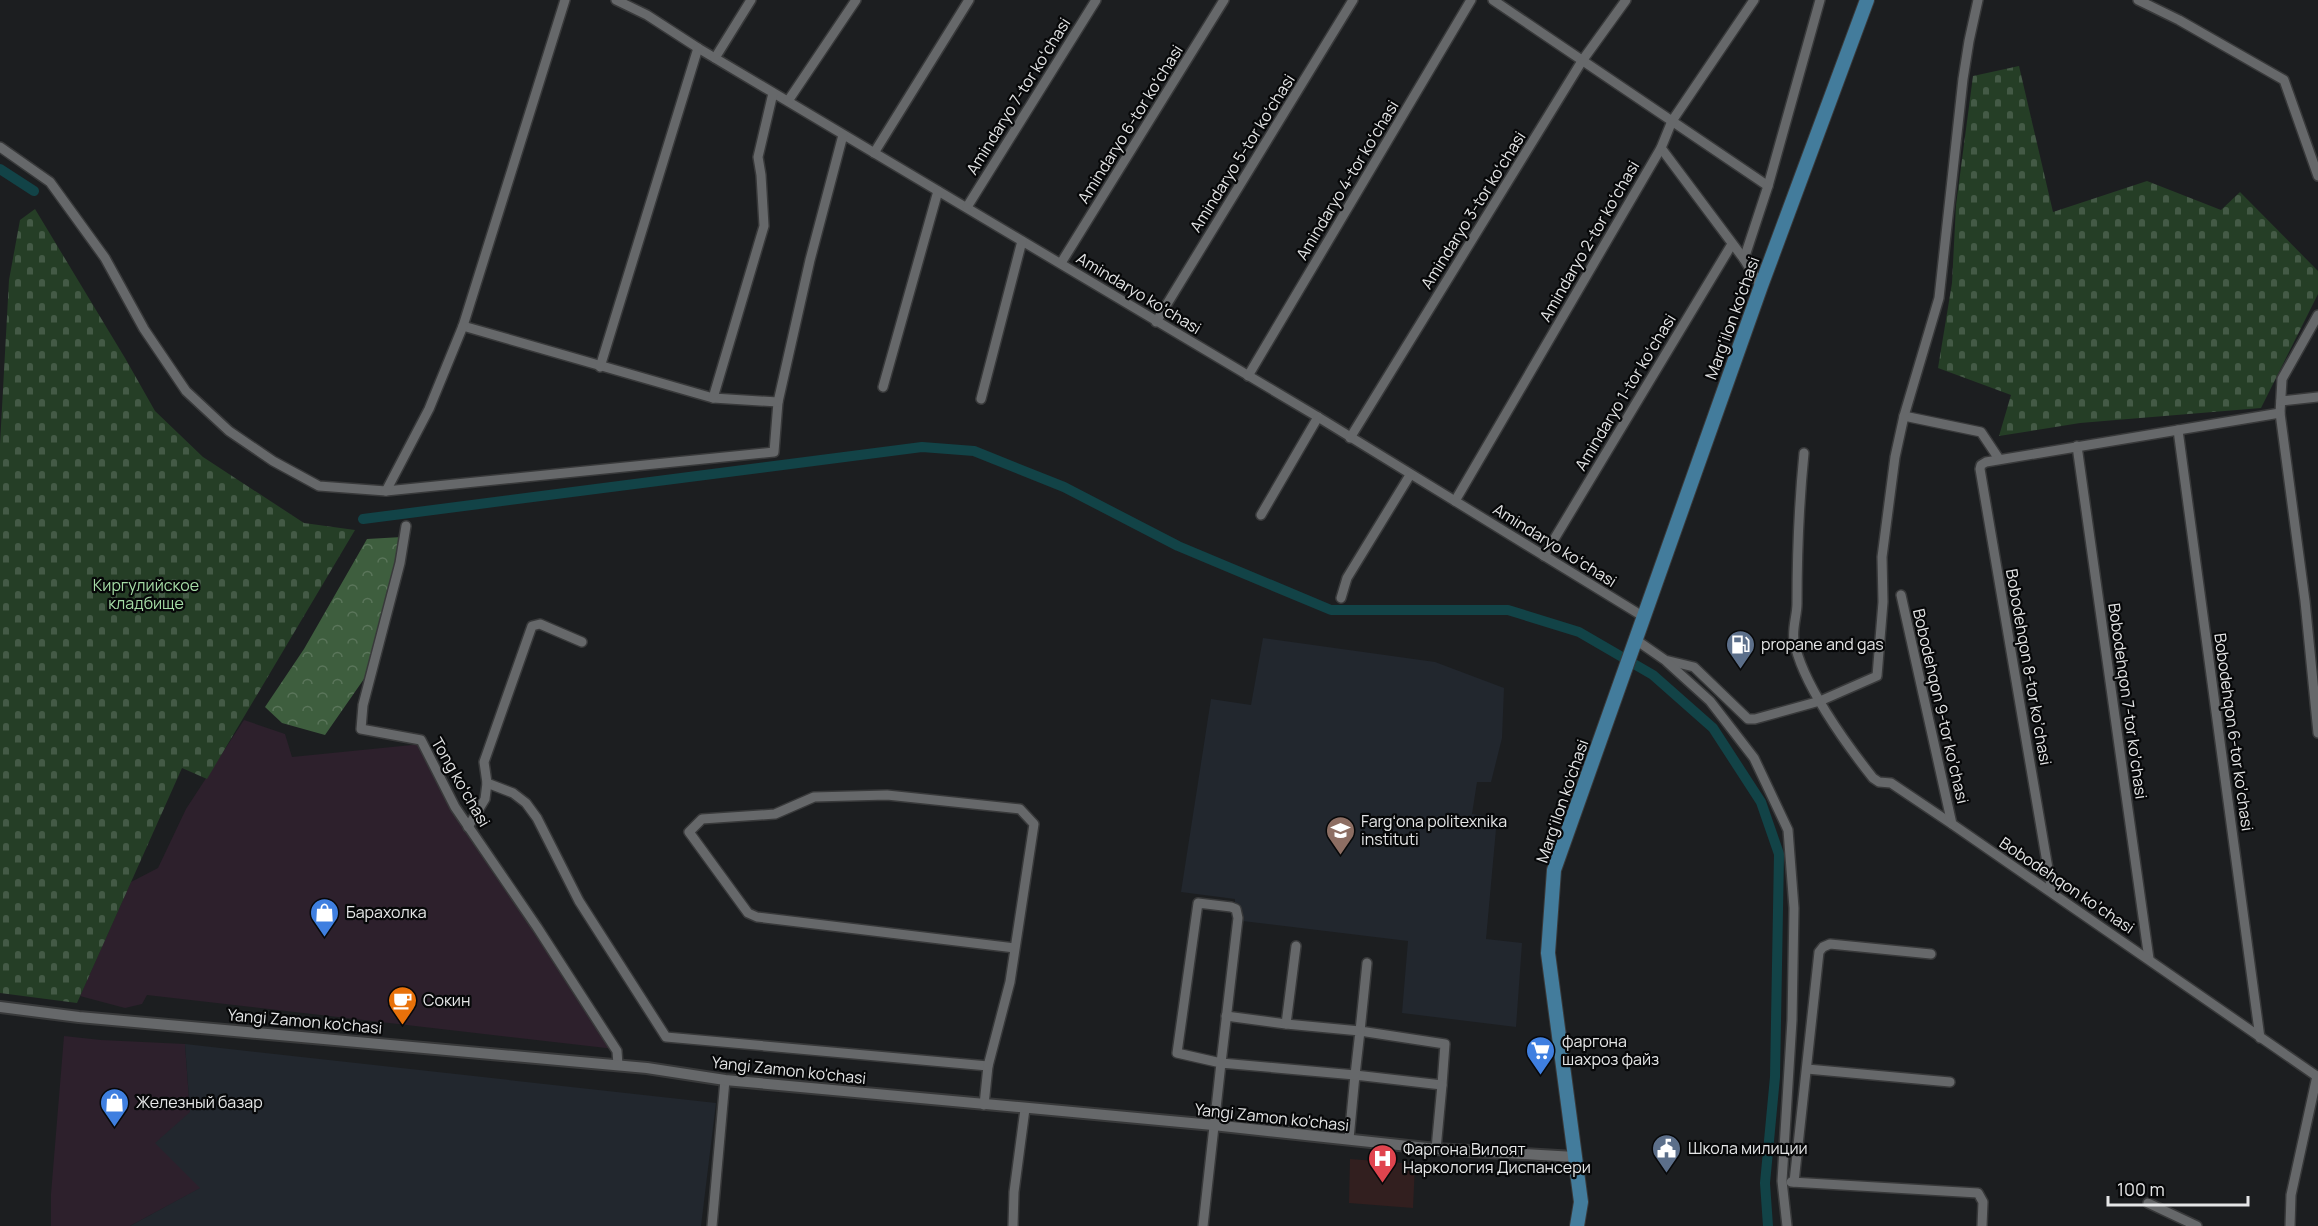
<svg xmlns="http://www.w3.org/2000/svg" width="2318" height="1226" font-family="Manrope,sans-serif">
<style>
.commercial{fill:#2d202c}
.built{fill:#22272e}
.medical{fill:#321f1f}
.forest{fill:url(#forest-crowns)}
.cemetery{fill:url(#cemetery-stones)}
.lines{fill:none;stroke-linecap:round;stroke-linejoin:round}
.canal{stroke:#124347;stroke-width:10}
.minor-casing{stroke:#38393a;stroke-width:12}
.tertiary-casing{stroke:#38393a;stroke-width:14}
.primary-casing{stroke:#38393a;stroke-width:16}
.minor{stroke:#66686a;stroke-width:9}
.tertiary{stroke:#66686a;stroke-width:10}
.primary{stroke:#437c9c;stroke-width:14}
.labels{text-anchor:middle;stroke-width:4.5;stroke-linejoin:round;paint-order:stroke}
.street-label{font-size:16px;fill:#e5e6e7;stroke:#070809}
.park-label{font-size:16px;fill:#a5dca6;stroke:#070809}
.poi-label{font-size:16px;fill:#e5e6e7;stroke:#070809;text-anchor:start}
</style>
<defs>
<pattern id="forest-crowns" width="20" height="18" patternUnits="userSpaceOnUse" patternTransform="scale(1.5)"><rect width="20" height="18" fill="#3e5e3e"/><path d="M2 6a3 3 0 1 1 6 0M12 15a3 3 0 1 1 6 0" fill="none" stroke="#5a755a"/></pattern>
<pattern id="cemetery-stones" width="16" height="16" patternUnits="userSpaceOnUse" patternTransform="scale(1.5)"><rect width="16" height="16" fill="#253e26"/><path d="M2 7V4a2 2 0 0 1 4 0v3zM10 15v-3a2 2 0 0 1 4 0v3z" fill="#445a46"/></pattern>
</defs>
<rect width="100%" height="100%" fill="#1c1e20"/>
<!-- commercial -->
<g class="commercial">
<polygon points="244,720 285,734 292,757 422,744 461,811 615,1049 147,995 142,1004 125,1008 80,996 131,882 158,868 186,809"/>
<polygon points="64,1036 101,1040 185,1044 190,1112 201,1188 130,1226 51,1226 51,1194"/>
</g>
<!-- built -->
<g class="built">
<polygon points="1263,638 1435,662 1504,688 1502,738 1491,782 1477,782 1472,814 1497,818 1486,939 1522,943 1516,1027 1402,1013 1408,941 1234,920 1235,899 1181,892 1211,699 1251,705"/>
<polygon points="185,1044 716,1103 701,1226 130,1226 200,1188 155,1143 190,1112"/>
</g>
<!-- medical -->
<polygon class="medical" points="1350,1159 1415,1164 1413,1208 1349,1203"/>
<!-- forest -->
<polygon class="forest" points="402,537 366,676 325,735 282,723 265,707 304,649 367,539"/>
<!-- cemetery -->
<g class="cemetery">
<polygon points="2019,66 2053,212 2147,181 2221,210 2240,192 2318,271 2318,294 2261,408 2080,423 1999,436 2011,395 1938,368 1952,283 1956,205 1973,76"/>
<polygon points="35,209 125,358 155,411 203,457 304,523 355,530 207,779 182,768 77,1003 0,993 0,444 9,280 20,220"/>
</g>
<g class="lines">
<!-- canal -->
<g class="canal">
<polyline points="0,169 34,191"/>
<polyline points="363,519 922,447 974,451 1064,487 1178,546 1331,610 1508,610 1579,632 1653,675 1713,728 1761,802 1779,854 1775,1077 1765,1183 1768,1226"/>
</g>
<defs>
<g id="minor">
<polyline points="616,0 647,15 698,48 1318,417 1644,617"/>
<polyline points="1493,0 1768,186"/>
<polyline points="2138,0 2179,20 2284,80 2318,176"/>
<polyline points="715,58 751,0"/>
<polyline points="788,101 856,0"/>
<polyline points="0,147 50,182 105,258 144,329 186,391 229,431 273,461 319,486 386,491 774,452 778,402 713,398 463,326"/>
<polyline points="1661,148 1744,259 1761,286"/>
<polyline points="874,153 969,0"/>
<polyline points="967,207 1096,0"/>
<polyline points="1744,259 1768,186 1820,0"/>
<polyline points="1061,263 1224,0"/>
<polyline points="2318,315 2282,379 2280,413 2305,601 2318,733"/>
<polyline points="1156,322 1353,0"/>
<polyline points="600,367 698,48"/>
<polyline points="1248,376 1471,0"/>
<polyline points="883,387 938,191"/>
<polyline points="713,398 764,226 761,175 758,157 773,93"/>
<polyline points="981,399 1022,241"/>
<polyline points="2281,401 2318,397"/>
<polyline points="778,402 810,260 843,135"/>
<polyline points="1904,416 1981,432 1999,459"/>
<polyline points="2178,430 2260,1038"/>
<polyline points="1350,438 1582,61 1626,0"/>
<polyline points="2077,446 2149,959"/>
<path d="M1804,453c-5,50 -7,100 -7,151 0,11 -5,25 -3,36 7,42 52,104 79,138l6,4 12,1 61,41 366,253"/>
<polyline points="386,491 429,409 463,326 565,0"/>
<polyline points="1455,501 1661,148 1672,121 1754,0"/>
<polyline points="1261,515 1318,417"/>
<polyline points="406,526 400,563 363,705 361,729 421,740 455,807 537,927 617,1051 618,1065"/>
<polyline points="1544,556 1732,244"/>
<polyline points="1901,595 1952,824"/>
<polyline points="1341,598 1347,578 1410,475"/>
<polyline points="1636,640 1665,660 1694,667 1748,719 1755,719 1820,701 1877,676 1883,602 1882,557 1895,457 1904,416 1939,298 1963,79 1969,41 1978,0"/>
<polyline points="582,642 540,624 532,626 484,762 487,783 513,793 526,803 537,818 579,901 666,1037 988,1066"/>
<polyline points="1667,662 1710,701 1754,758 1788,830 1794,908 1792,1020 1782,1181 1787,1226"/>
<polyline points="468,827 485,799 487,783"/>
<polyline points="2052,892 1980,469 1981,465 1986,462 2280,413"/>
<polyline points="1226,1016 1286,1024"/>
<polyline points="1807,1069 1950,1082"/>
<polyline points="984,1105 988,1066 1010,982 1034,824 1020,809 887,795 814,797 775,814 702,819 689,832 748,913 757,917 1015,948"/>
<polyline points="1349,1139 1355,1075 1442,1085 1445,1044 1360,1031 1367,963"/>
<polyline points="1436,1149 1442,1085"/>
<polyline points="1791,1182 1978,1193 1983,1202 1982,1226"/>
<polyline points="1794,1182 1819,952 1823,947 1830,944 1931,954"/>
<polyline points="2148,1203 2197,1226"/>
<polyline points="712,1226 725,1080"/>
<polyline points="1013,1226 1014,1192 1025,1109"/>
<polyline points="1203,1226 1221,1063 1177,1053 1198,903 1231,907 1236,909 1238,918 1221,1063 1355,1075 1360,1031 1286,1024 1296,946"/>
<polyline points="2290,1226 2291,1195 2317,1076"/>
</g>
<polyline id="tertiary" points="0,1007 79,1017 647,1068 725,1080 1213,1125 1436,1149 1575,1157"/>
<polyline id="primary" points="1577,1226 1581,1202 1548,953 1554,870 1761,286 1867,0"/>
</defs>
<!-- minor casing -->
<use href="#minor" class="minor-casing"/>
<!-- tertiary casing -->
<use href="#tertiary" class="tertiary-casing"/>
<!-- primary casing -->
<use href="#primary" class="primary-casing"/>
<!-- minor -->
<use href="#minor" class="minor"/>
<!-- tertiary -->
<use href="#tertiary" class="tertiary"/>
<!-- primary -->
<use href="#primary" class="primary"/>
</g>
<!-- icons -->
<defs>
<symbol id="fuel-pin" viewBox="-11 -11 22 30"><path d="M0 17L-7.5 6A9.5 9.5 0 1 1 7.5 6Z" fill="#5c6f8a" stroke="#070809"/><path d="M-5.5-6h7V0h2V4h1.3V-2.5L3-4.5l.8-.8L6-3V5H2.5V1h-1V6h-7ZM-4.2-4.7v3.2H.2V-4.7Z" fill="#fff"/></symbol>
<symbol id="university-pin" viewBox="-11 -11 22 30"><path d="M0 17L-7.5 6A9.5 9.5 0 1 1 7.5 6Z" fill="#8d6e63" stroke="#070809"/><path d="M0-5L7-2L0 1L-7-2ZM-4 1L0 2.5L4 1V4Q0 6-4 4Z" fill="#fff"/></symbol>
<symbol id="shop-pin" viewBox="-11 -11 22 30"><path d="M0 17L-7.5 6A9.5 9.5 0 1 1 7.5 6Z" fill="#3f7fe0" stroke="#070809"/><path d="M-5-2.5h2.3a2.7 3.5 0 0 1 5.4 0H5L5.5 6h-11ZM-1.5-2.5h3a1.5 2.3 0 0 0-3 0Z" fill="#fff"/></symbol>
<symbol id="cafe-pin" viewBox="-11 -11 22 30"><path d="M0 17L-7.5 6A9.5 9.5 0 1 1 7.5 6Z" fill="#e8710a" stroke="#070809"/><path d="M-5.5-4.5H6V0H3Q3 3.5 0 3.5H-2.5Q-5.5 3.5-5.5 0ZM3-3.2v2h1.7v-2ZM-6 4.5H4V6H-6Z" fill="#fff"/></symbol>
<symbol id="supermarket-pin" viewBox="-11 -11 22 30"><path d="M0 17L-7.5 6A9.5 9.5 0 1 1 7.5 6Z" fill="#3f7fe0" stroke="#070809"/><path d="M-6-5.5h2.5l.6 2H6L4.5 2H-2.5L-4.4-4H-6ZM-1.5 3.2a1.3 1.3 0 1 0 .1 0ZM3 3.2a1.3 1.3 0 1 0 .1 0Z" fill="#fff"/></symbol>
<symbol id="civic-pin" viewBox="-11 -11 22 30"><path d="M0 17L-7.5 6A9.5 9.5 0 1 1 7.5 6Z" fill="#5c6f8a" stroke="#070809"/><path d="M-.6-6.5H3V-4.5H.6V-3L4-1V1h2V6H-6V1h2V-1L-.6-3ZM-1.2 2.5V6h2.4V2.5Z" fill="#fff"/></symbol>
<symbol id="hospital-pin" viewBox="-11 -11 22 30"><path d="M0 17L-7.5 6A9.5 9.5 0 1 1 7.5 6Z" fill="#e0444e" stroke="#070809"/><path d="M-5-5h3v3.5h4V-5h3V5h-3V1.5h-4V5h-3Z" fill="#fff"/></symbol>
</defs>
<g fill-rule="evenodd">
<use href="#fuel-pin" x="1724" y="628" width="33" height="45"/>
<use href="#university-pin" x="1324" y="814" width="33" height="45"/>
<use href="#shop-pin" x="308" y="896" width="33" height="45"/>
<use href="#cafe-pin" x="386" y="984" width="33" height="45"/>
<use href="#supermarket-pin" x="1524" y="1034" width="33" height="45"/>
<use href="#shop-pin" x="98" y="1086" width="33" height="45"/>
<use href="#civic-pin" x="1650" y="1132" width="33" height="45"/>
<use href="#hospital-pin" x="1366" y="1142" width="33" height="45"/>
</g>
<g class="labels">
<!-- street labels -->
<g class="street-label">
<text transform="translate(1018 96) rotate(-58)" y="6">Amindaryo 7-tor koʻchasi</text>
<text transform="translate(1130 124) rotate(-58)" y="6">Amindaryo 6-tor koʻchasi</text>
<text transform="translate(1242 153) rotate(-58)" y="6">Amindaryo 5-tor koʻchasi</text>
<text transform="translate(1347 180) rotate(-59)" y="6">Amindaryo 4-tor koʻchasi</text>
<text transform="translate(1473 210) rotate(-58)" y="6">Amindaryo 3-tor koʻchasi</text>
<text transform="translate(1589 241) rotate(-60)" y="6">Amindaryo 2-tor koʻchasi</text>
<text transform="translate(1139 293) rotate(31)" y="6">Amindaryo koʻchasi</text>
<text transform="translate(1732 318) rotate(-70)" y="6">Marg'ilon ko'chasi</text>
<text transform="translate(1625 392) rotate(-59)" y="6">Amindaryo 1-tor koʻchasi</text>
<text transform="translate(1555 545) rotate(32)" y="6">Amindaryo koʻchasi</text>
<text transform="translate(2029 667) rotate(80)" y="6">Bobodehqon 8-tor koʼchasi</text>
<text transform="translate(2128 701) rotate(82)" y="6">Bobodehqon 7-tor koʼchasi</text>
<text transform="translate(1941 706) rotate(77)" y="6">Bobodehqon 9-tor koʼchasi</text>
<text transform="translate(2234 732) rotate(82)" y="6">Bobodehqon 6-tor koʼchasi</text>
<text transform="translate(461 782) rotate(60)" y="6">Tong koʻchasi</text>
<text transform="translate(1562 801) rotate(-71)" y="6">Marg'ilon ko'chasi</text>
<text transform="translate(2067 885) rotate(34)" y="6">Bobodehqon koʼchasi</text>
<text transform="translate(305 1021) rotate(5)" y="6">Yangi Zamon ko'chasi</text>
<text transform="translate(789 1070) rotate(6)" y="6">Yangi Zamon ko'chasi</text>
<text transform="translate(1272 1117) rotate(6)" y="6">Yangi Zamon ko'chasi</text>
</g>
<!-- park labels -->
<g class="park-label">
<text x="146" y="591">Киргулийское<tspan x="146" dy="18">кладбище</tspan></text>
</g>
<!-- poi labels -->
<g class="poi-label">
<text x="1761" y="650">propane and gas</text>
<text x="1361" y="827">Fargʻona politexnika<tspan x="1361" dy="18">instituti</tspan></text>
<text x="346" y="918">Барахолка</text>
<text x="423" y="1006">Сокин</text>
<text x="1562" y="1047">фаргона<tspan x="1562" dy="18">шахроз файз</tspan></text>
<text x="136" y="1108">Железный базар</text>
<text x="1688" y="1154">Школа милиции</text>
<text x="1403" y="1155">Фаргона Вилоят<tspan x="1403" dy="18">Наркология Диспансери</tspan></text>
</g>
</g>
<!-- scale -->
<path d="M2108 1196v9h140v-9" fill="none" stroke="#e5e6e7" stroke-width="3"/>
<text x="2117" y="1196" font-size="18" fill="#e5e6e7" stroke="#070809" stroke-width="4.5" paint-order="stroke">100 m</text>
</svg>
